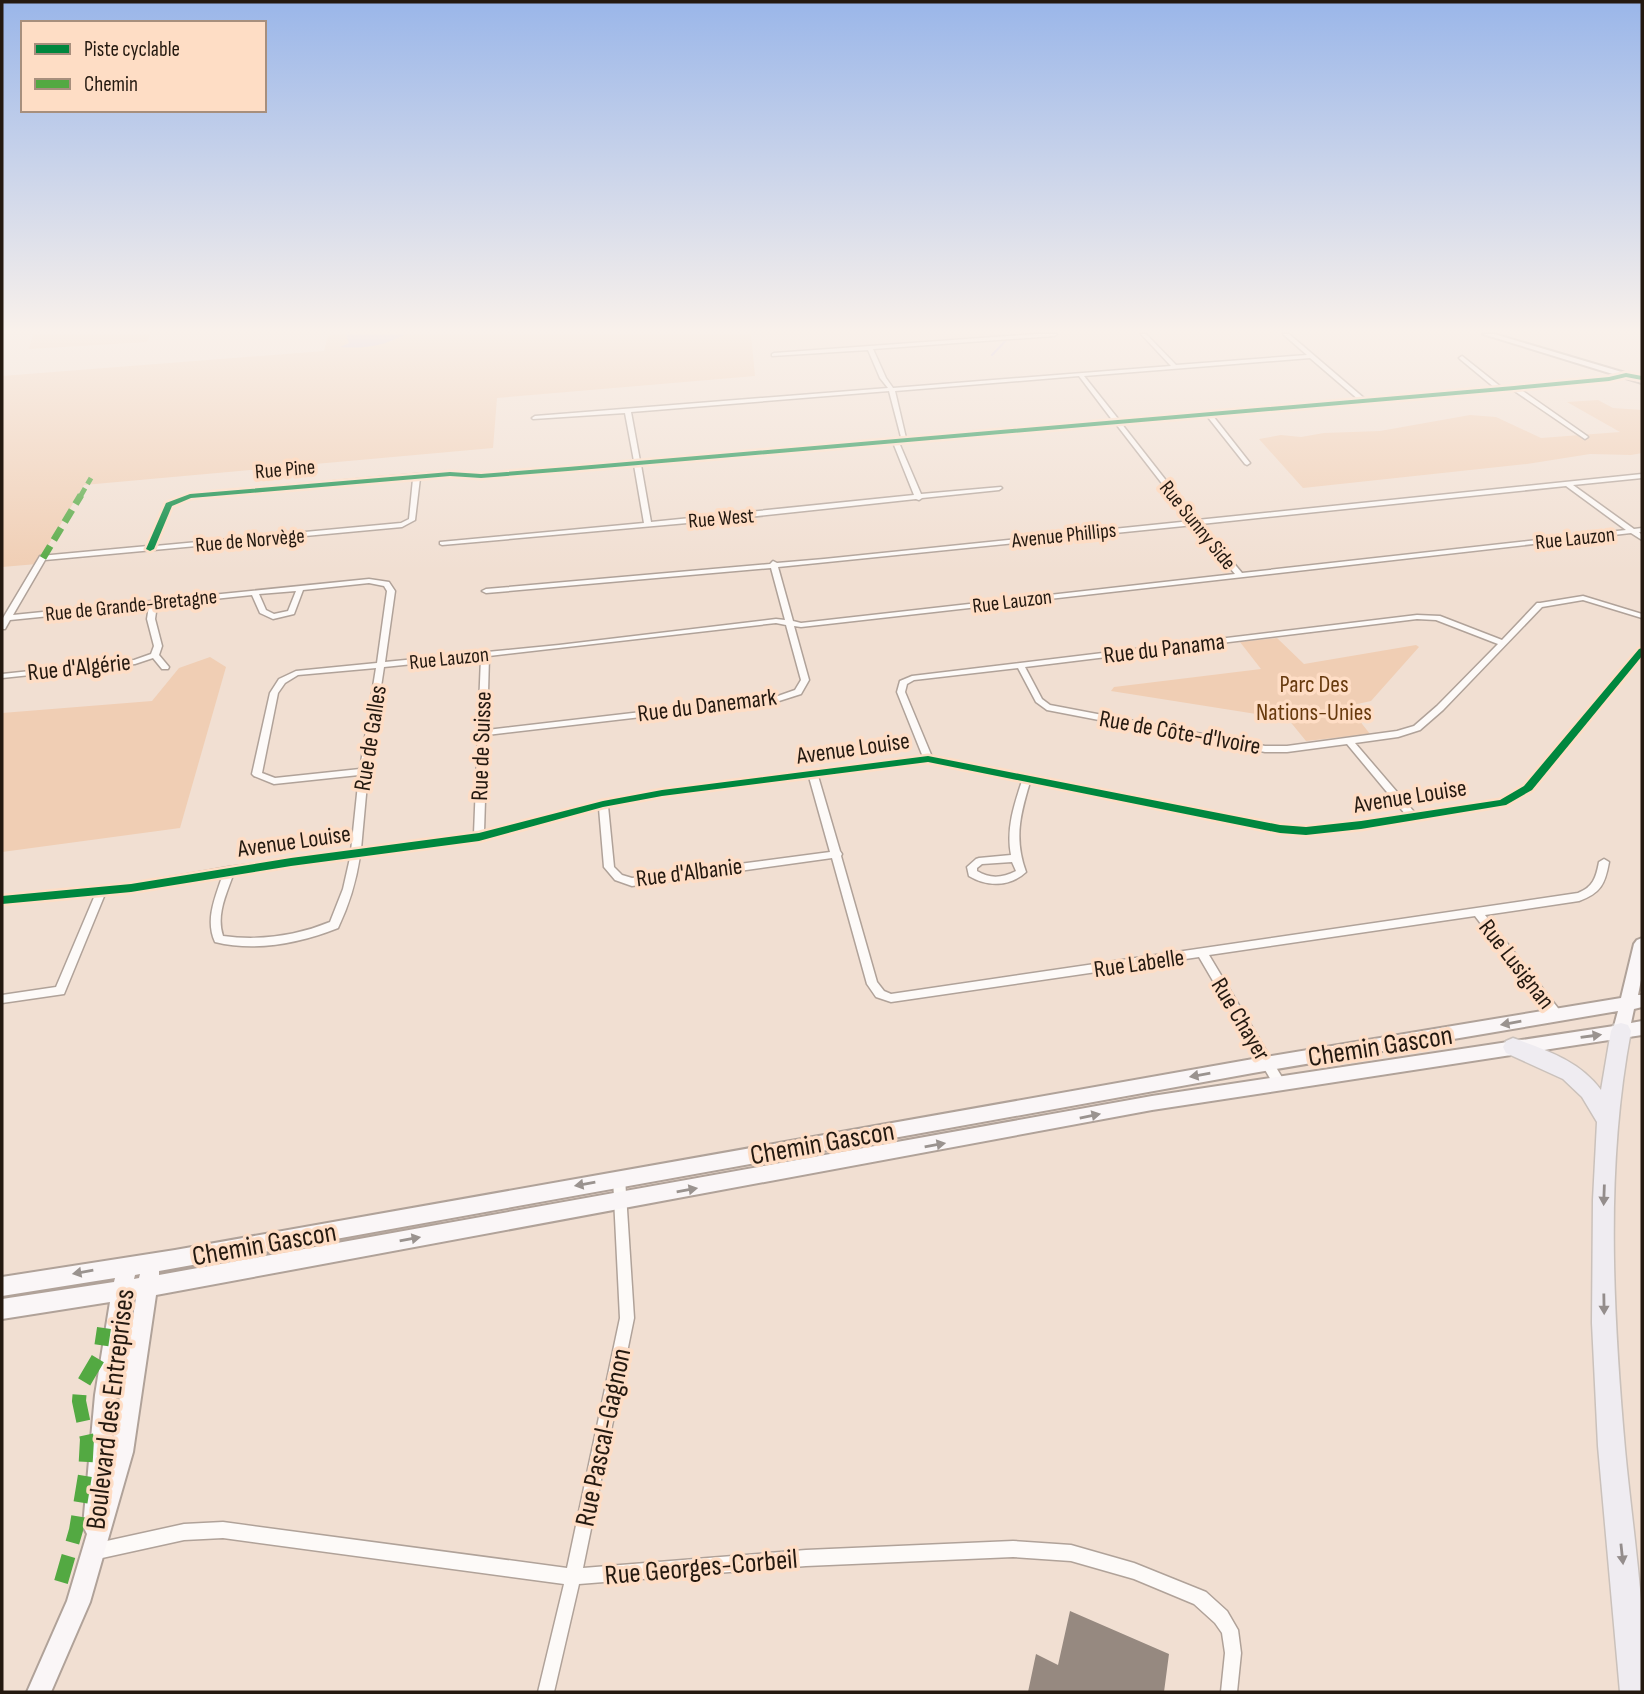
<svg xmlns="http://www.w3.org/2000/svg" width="1644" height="1694" font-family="'Sofia Sans Condensed',sans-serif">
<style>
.green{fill:#f0ceb4}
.water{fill:#c6b8ea}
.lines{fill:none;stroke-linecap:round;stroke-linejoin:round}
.stream{stroke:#c6b8ea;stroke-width:2}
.building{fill:#968980}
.street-casing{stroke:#b0a299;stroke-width:3}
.secondary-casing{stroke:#b0a299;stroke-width:4}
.highway-casing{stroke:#cac1bb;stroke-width:3}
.street{fill:#fdfaf8;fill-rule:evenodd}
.secondary{fill:#faf6f7;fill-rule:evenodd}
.highway{fill:#efecf1;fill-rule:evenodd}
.quiet-far2{stroke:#53a942;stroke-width:5;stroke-dasharray:10 5;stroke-linecap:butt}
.quiet-far1{stroke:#53a942;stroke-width:7;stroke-dasharray:14 7;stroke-linecap:butt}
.quiet{stroke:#53a942;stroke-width:14;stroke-dasharray:27 14;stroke-linecap:butt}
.cycleway-casing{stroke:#feddc5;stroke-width:5}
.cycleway{fill:#00873e;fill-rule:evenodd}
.oneway{fill:#9a938f}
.oneway2{fill:#948d8c}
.labels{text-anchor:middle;stroke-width:7;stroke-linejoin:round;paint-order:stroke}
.far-street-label{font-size:21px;fill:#241910;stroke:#feddc5}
.street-label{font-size:24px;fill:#241910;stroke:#feddc5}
.park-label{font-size:24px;fill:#673a0e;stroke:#feddc5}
.near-street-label{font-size:28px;fill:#241910;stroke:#feddc5}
</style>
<rect width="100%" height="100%" fill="#f1dfd2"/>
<!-- green -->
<g class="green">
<polygon points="33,334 150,334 147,342 29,349"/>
<polygon points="338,334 761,334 751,335 755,376 497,398 493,448 84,485 37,564 2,567 2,376 324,351 328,336"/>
<polygon points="1598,400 1613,408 1642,410 1642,453 1631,455 1590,454 1527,464 1303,488 1259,439 1281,435 1301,437 1324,433 1380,431 1470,415 1496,417 1541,438 1620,432 1567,402"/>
<polygon points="1277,638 1304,664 1416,645 1419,647 1371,701 1348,706 1370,734 1306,741 1288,719 1111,691 1114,687 1261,669 1240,642"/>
<polygon points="210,657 226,667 180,828 2,852 2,713 152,701 179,668"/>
</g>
<!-- water -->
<path class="water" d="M346,334h57l1,1c-22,11 -39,14 -64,12l9,-4z"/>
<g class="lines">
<!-- stream -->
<polyline class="stream" points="992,355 1012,334"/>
</g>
<!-- building -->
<polygon class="building" points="1070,1611 1169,1654 1164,1692 1028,1692 1036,1654 1058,1665"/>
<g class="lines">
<defs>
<g id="street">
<path d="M1037,334h20l-3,2 -181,13 13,29 7,10 278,-22 -30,-32h5l30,31 131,-10 -24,-21h6l76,65 130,-11 -35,-29 -1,-1 3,-2 39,31 108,-10 17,-4 2,1v2l-19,5 -89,8 67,47 1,1 -3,2 -72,-49 -300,26 37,47 -3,2 -2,-1 -38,-48 -86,7 76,97 445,-46v4l-69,7 61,44 8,-1v4h-3l3,3v5l-11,-7 -830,94 -7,-1 15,54 -8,14 -22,7 -292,34 -3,97 119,-31 59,-11 261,-33 -26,-65 3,-11 12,-5 505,-61 23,1 62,24 35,-37h3l43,-7 59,18v4l-59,-18 -41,7 -99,103 -23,20 -22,7 -43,6 60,70 85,-13 25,-14 114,-137h3v7l-111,134 -26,15 -144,23 -55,6 -26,-2 -250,-50c-10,33 -16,57 -4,90 -16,15 -39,15 -57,4l-2,-9 9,-8 3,-1 32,-3c-5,-26 3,-50 11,-74l-94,-19 -110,14 22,75 2,3 -1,2 36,126 7,9 7,3 687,-101c15,-6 18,-15 21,-31l5,-3 5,3c-4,22 -8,31 -30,39l-94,14 76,97 2,3 -2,3 -4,1 -4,-1 -78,-102 -266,39 74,124 2,4 -2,4 -4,1 -4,-1 -76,-130 -308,45 -15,-5 -9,-13 -35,-126 -200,28 -17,-6 -11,-13 -5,-59 -120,32 -119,16c-4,26 -11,49 -22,72 -38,15 -82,24 -123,14 -10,-22 0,-44 7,-65l-91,15 -26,2 -41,100 -62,9v-8l54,-8 39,-92 -93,9v-8l129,-12 98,-17 122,-16 8,-76 -85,9 -20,-8 -2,-2 18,-81 9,-14 17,-8 81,-8 10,-72 -3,-5 -15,-3 -66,7 -9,24 -21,5 -13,-6 -8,-18 -95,10 -2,14 7,27 -3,9 10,12 -1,2h-6l-9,-11 -18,6 -133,14v-4l132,-14 17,-6 3,-8 -7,-27 2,-13 -139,14 -5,9h-3l1,-11 37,-62 108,-10 19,-42 23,-10 227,-20 33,-2 31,2 153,-13 -9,-48 -92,6 -1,-1 3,-2 353,-28 -8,-10 -12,-28 -96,6v-2l2,-1zM1310,358l49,42 -240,20 -35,-44zM1079,376l34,45 -207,17 -11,-47zM889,391l12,46 -2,2 -259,22 -9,-49zM1116,424l75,97 -367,38 -47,4 -4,-2 -3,3 -284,25 -4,2 4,2 285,-25 14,52 -9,-1 -217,26 -174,17 10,-71 -6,-9 -20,-3 -356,36 32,-55 357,-33 13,-7 5,-42 30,-2 31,2 153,-13 10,58 -204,19v2l2,1 279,-25 195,-21 3,1 3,-2 77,-8 3,-2 -1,-1 -80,7 -21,-49 3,-3zM896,443l-2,2 20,50 -263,27 -10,-57zM413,479l-4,40 -8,4 -246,23 17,-40 19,-8zM1566,486l60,44 -384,43 -41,-49zM1194,525l41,49 -434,49 -8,-2 -15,-54zM296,591l-8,20 -14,3 -8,-4 -7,-16zM1417,619l19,1 62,24 -61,62 -23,20 -17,5 -110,15h-22l-215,-41 -8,-6 -17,-32zM776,623l10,2 15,55 -6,10 -17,6 -291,34 2,-74zM481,657l-7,177 -113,15 7,-76 16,-106zM376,668l-16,101 -85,9 -13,-5 16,-80 7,-10 13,-8zM1018,668l18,34 11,8 218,42h22l60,-8 59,71 -100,13 -26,-2 -348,-69 -27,-65 2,-8 7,-4zM809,777l21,75 -198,26 -10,-3 -8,-8 -6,-61 54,-10zM350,858l-7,31 -13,33c-34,14 -71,19 -107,14 -7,-21 3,-41 10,-61zM1012,862l4,9c-14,7 -26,8 -39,0v-3l5,-4z"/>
<polygon points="619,1172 623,1174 625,1178 634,1318 583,1568 806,1550 1013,1541 1071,1545 1134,1563 1206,1592 1227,1611 1238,1630 1241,1653 1237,1692 1221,1692 1225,1653 1222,1633 1215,1623 1194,1604 1134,1579 1071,1561 1013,1557 806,1566 579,1584 554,1692 538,1692 564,1584 223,1538 184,1540 93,1560 87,1558 85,1552 87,1546 93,1544 184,1524 223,1522 567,1568 620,1318 613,1178 615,1174"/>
</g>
<g id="secondary">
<polygon points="1483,334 1494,334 1642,378 1642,383"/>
<path d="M1642,938v37l-4,20h4v12l-8,2 -3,14 11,-2v14l-490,75 -996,185 -23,157 -43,150 -39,90h-24l40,-91 20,-67 -4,-8 12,-131 15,-93 -108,17v-20l112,-17 1,-4 -113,18v-19l173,-27 1078,-191 368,-61 13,-54 3,-4zM1618,1011l-4,15 -462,70 -993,179v-4l1094,-198zM140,1274l-1,4 -5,1 1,-4zM136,1298l-25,154 -1,5 10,-95 10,-63z"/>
</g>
<path id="highway" d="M1621,1023l7,2 3,6c-26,136 -18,280 -6,418 5,54 13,109 17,164 2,26 0,53 0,79h-22l-22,-246 -6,-123 1,-123 4,-78 -15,-25 -19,-18 -57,-26 -3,-6 3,-6 7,-3c33,12 67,23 88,52l10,-59 3,-6z"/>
</defs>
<!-- street casing -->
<use href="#street" class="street-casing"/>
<!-- secondary casing -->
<use href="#secondary" class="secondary-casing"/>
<!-- highway casing -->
<use href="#highway" class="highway-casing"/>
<!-- street -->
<use href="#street" class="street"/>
<!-- secondary -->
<use href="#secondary" class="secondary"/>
<!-- highway -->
<use href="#highway" class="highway"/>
<!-- quiet-far2 -->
<polyline class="quiet-far2" points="80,497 91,478"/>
<!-- quiet-far1 -->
<polyline class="quiet-far1" points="43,558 81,495"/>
<!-- quiet -->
<polyline class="quiet" points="61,1582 76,1530 85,1475 87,1439 79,1401 80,1389 100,1355 104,1328"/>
<defs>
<g id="cycleway">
<polygon points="1626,373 1642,376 1642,380 1626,377 1609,381 1514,390 568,471 481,478 450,476 191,498 172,506 154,549 150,551 146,549 166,503 190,494 450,472 481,474 568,467 1514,386 1609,377"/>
<polygon points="1642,648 1642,656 1532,790 1506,805 1361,829 1306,835 1280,833 928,762 662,796 603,807 479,841 291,866 131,892 2,904 2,896 131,884 291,858 479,833 603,801 662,790 928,756 1280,825 1306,827 1361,821 1500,800 1524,786 1639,649"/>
</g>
</defs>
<!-- cycleway casing -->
<use href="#cycleway" class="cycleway-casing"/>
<!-- cycleway -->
<use href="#cycleway" class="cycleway"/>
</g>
<!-- one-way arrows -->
<defs><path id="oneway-solid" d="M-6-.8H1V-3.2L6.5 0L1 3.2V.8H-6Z" transform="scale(1.75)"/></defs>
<g class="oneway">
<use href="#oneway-solid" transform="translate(1511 1023) rotate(170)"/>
<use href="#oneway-solid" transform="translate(1591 1036) rotate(-8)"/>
<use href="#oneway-solid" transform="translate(1200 1075) rotate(170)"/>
<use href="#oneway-solid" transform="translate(1090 1116) rotate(-12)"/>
<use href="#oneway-solid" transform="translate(935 1145) rotate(-10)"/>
<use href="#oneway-solid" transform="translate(585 1184) rotate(170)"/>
<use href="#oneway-solid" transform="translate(687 1190) rotate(-10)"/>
<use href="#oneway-solid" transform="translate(410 1239) rotate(-10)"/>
<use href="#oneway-solid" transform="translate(83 1272) rotate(170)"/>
</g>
<g class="oneway2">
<use href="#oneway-solid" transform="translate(1604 1195) rotate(92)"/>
<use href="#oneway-solid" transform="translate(1604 1304) rotate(89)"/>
<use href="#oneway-solid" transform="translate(1622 1554) rotate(84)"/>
</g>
<!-- sky -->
<linearGradient id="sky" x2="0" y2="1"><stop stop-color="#9ab6e9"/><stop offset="0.58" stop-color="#f9f1eb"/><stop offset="1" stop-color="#f9f1eb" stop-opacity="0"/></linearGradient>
<rect width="1644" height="571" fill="url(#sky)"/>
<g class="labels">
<!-- far-street labels -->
<g class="far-street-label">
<text transform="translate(285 469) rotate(-5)" y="7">Rue Pine</text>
<text transform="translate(721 518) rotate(-5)" y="7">Rue West</text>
<text transform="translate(1198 525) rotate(51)" y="7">Rue Sunny Side</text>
<text transform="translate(1064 535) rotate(-6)" y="7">Avenue Phillips</text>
<text transform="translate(1575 538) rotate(-6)" y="7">Rue Lauzon</text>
<text transform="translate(250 540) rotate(-5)" y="7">Rue de Norvège</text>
<text transform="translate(1012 601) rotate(-7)" y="7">Rue Lauzon</text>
<text transform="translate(131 605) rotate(-6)" y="7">Rue de Grande-Bretagne</text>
<text transform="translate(449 658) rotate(-6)" y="7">Rue Lauzon</text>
</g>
<!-- street labels -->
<g class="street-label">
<text transform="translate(1164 648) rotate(-7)" y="8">Rue du Panama</text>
<text transform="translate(79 667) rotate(-6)" y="8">Rue d'Algérie</text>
<text transform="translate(707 705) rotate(-7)" y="8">Rue du Danemark</text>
<text transform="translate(1180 732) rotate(10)" y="8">Rue de Côte-d'Ivoire</text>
<text transform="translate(370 738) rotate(-81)" y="8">Rue de Galles</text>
<text transform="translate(481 746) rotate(-88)" y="8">Rue de Suisse</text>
<text transform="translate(853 748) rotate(-8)" y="8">Avenue Louise</text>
<text transform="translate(1410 796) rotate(-9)" y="8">Avenue Louise</text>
<text transform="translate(294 841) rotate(-8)" y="8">Avenue Louise</text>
<text transform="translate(689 872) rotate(-7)" y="8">Rue d'Albanie</text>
<text transform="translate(1139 963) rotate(-8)" y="8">Rue Labelle</text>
<text transform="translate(1517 964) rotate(52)" y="8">Rue Lusignan</text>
<text transform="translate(1241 1019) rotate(59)" y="8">Rue Chayer</text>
</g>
<!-- park labels -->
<g class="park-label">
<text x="1314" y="692">Parc Des<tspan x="1314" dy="28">Nations-Unies</tspan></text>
</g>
<!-- near-street labels -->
<g class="near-street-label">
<text transform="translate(1380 1045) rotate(-9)" y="10">Chemin Gascon</text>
<text transform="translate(822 1142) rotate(-10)" y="10">Chemin Gascon</text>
<text transform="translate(264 1243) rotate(-10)" y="10">Chemin Gascon</text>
<text transform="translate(109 1409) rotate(-83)" y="10">Boulevard des Entreprises</text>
<text transform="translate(602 1437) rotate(-78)" y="10">Rue Pascal-Gagnon</text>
<text transform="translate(701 1566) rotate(-5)" y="10">Rue Georges-Corbeil</text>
</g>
</g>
<!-- border -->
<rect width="1644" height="1694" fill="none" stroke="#241910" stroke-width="7"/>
<!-- legend -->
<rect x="21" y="21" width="245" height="91" fill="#feddc5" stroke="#a78f7d" stroke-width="2"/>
<rect x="35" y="44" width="35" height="10" fill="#00873e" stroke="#a78f7d" stroke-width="2"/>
<text x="84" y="56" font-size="21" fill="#241910">Piste cyclable</text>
<rect x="35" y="79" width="35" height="10" fill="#53a942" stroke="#a78f7d" stroke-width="2"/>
<text x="84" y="91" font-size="21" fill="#241910">Chemin</text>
</svg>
